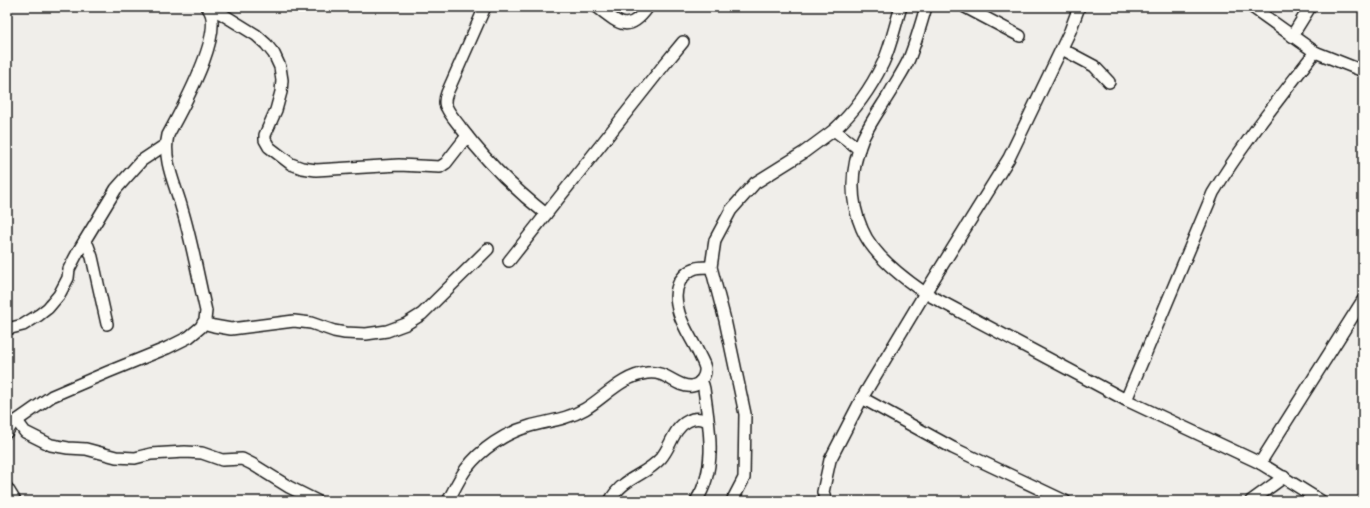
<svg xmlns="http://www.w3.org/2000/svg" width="1370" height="508" font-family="'Patrick Hand',sans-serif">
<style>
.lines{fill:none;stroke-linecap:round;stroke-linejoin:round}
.minor-casing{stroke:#1c1c1c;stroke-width:14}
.minor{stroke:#fdfcf7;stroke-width:11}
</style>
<rect width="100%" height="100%" fill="#f0eeea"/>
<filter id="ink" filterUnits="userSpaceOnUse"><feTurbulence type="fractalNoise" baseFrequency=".025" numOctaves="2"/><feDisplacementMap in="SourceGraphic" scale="8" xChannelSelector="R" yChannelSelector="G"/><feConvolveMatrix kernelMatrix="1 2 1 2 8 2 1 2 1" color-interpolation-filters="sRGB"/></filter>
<g filter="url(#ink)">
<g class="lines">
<defs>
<g id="minor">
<path d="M485,7l-38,86c-2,5 -3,11 0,15 3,7 10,14 14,20 25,33 53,61 85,86"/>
<path d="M597,7c22,17 32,27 51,0"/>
<path d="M926,7c-5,17 -10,35 -17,52 -5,11 -12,21 -18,32 -9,15 -20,30 -28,47 -12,29 -14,61 -1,91 10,25 41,49 63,64l201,107 134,63 61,38"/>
<polyline points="965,7 1020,36"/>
<polyline points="1252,7 1315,52 1363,71"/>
<polyline points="211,11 218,12 222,14 256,35 266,44 274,54 280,67 282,80 281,92 276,110 265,135 265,140 269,147 291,164 302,168 316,170 399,165 440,167 446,163 467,136"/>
<polyline points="1292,36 1310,7"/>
<polyline points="1062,49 1094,66 1109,82"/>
<path d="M834,130c21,-19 37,-42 49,-67 8,-17 12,-38 18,-56"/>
<polyline points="84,242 88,246 92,257 107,324"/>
<polyline points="509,261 664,65 683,42"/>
<polyline points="203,323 214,326 231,329 294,321 311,323 334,331 345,333 366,334 387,331 406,324 422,314 488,249"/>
<polyline points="7,329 23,325 39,315 48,308 59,295 68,278 69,269 79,250 116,189 141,161 165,145"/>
<polyline points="862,398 953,448 1065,501"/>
<path d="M1126,400l87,-207c30,-50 67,-95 102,-141"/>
<polyline points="17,421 25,432 51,445 68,448 86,449 116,457 135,458 151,454 185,452 202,453 222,460 242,459 252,464 289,487 317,501"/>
<path d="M7,432l5,-8 40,-28 56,-24 59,-24 22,-11 12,-10 4,-7 1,-9c-8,-34 -14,-69 -24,-102 -6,-23 -20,-49 -14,-74 12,-23 60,-106 39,-128"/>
<polyline points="1260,463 1363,300"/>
<polyline points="7,488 15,501"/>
<path d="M448,501c6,-11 11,-22 18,-32 15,-20 39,-36 64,-43 19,-5 38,-7 55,-17 20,-12 37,-33 62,-36 20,-3 29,15 45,13 8,-1 14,-10 13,-18 -1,-5 -4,-9 -6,-14 -6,-13 -16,-27 -20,-41 -3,-11 -5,-21 1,-32 4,-6 9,-11 16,-13 5,-1 10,-1 15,-1"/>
<path d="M610,501c14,-25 34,-24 51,-43 10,-11 12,-30 27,-37 7,-4 13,-3 20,0"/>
<path d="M696,501c22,-33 13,-75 8,-112l-1,-4 -3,-3"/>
<polyline points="732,501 744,478 745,414 725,320 711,267 715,240 731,210 755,183 803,153 834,130 859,149"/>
<polyline points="826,501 823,492 830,460 862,398 925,293 1009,158 1070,31 1079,7"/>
<polyline points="1251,501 1284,477"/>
</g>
</defs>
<!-- minor casing -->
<use href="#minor" class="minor-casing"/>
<!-- minor -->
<use href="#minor" class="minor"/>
</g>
</g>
<!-- margin -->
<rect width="1370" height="508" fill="none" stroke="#fdfcf7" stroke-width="24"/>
<rect x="12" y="12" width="1346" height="484" fill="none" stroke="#1c1c1c" stroke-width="1.5" filter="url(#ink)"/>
</svg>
